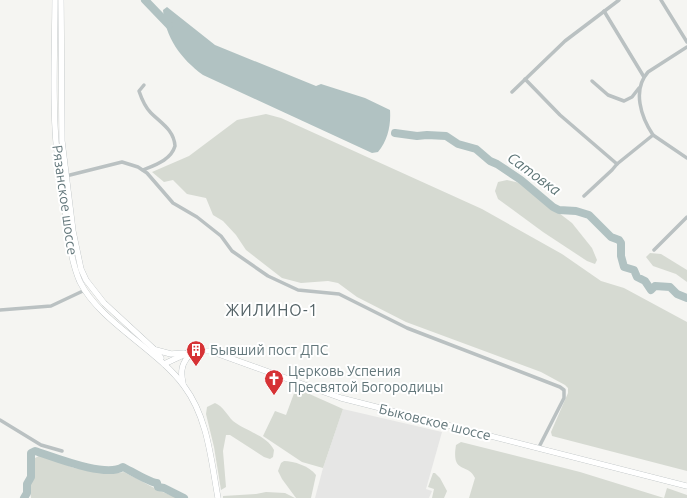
<svg xmlns="http://www.w3.org/2000/svg" width="687" height="498" font-family="Ubuntu,sans-serif">
<style>
.built{fill:#e6e6e5}
.green{fill:#d6dad2}
.water{fill:#b1c2c2}
.lines{fill:none;stroke-linecap:round;stroke-linejoin:round}
.river{stroke:#b1c2c2;stroke-width:8}
.primary-casing{stroke:#aeb5b7;stroke-width:6}
.minor{stroke:#bac1c2;stroke-width:3.5}
.primary{stroke:#fff;stroke-width:5.5}
.labels{text-anchor:middle;stroke-width:4;stroke-linejoin:round;paint-order:stroke}
.street-label{font-size:14px;fill:#63777b;stroke:#fff}
.poi-label{font-size:14px;fill:#63777b;stroke:#fff;text-anchor:start}
.water-label{font-size:15px;font-style:italic;fill:#5e7677;stroke:#fff}
.quarter-label{font-size:16px;letter-spacing:1px;fill:#546367;stroke:#fff}
</style>
<rect width="100%" height="100%" fill="#f5f5f2"/>
<!-- built -->
<polygon class="built" points="343,409 442,432 426,489 432,491 429,498 315,498 323,468"/>
<!-- green -->
<g class="green">
<polygon points="266,114 281,118 482,209 562,254 601,281 624,288 687,322 687,471 552,436 551,432 568,393 568,388 565,385 541,372 406,322 357,297 338,283 328,281 301,283 282,278 246,250 236,235 223,221 213,215 206,198 187,194 173,180 164,182 152,172 189,156 237,120"/>
<polygon points="507,180 520,183 572,223 592,248 597,260 595,264 587,261 543,232 498,199 495,191 498,182"/>
<polygon points="650,253 661,254 687,270 687,282 676,274 653,266 646,257"/>
<polygon points="296,388 343,409 323,468 302,462 263,436 275,411 286,415"/>
<path d="M215,403c8,3 12,12 18,18 12,10 34,14 41,29l-1,7 -3,2 -6,-2 -34,-22h-4l-3,16 3,36 -5,3 -7,-43 -8,-33 1,-7z"/>
<path d="M461,442l119,30 84,26 3,-10 20,7v3h-218l6,-20c-7,-16 -24,-3 -19,-33z"/>
<path d="M39,456h5l30,12 43,5 7,-1 36,19 18,7h-147c-1,-8 1,-33 4,-40z"/>
<path d="M284,461c10,0 25,5 32,14l-5,23h-15l-14,-19 -4,-8 3,-8z"/>
<polygon points="433,473 435,473 440,478 447,491 444,498 432,498 434,489 428,487"/>
<polygon points="266,492 285,493 295,498 223,498 223,496 256,494"/>
</g>
<!-- water -->
<path class="water" d="M167,7l48,38 101,41 5,-2 44,14 25,12c1,15 -2,30 -12,42l-6,1 -169,-78c-22,-16 -38,-38 -40,-65z"/>
<g class="lines">
<!-- river -->
<g class="river">
<polyline points="145,0 169,25"/>
<polyline points="395,133 417,136 427,135 446,136 458,144 476,149 490,161 497,164 521,180 553,207 559,210 576,211 589,215 611,237 619,240 621,243 621,256 624,267 634,270 637,277 645,281 651,290 655,286 670,287 677,294 687,298"/>
<path d="M24,498l3,-5v-9l4,-7v-24l4,-2c19,6 70,27 88,16 8,4 27,16 34,16l1,4 6,1 20,10"/>
</g>
<defs>
<g id="primary">
<path d="M55,0c0,47 -3,95 1,142 2,22 6,44 9,66 3,24 5,51 15,74 20,40 77,67 104,104 24,32 27,74 34,112"/>
<polyline points="61,0 62,141 73,231 81,269 86,280 104,303 155,350 161,358"/>
<polyline points="156,350 171,354 184,353"/>
<polyline points="164,364 192,351 210,351 341,398 687,486"/>
<path d="M183,383c-3,-13 -1,-20 8,-30"/>
</g>
</defs>
<!-- primary casing -->
<use href="#primary" class="primary-casing"/>
<!-- minor -->
<g class="minor">
<polyline points="661,0 687,42"/>
<polyline points="604,11 644,77"/>
<polyline points="525,79 560,115 617,164"/>
<polyline points="592,81 608,95 624,101 632,97 639,88"/>
<polyline points="512,92 565,41 619,0"/>
<polyline points="653,135 687,158"/>
<path d="M143,170c12,-5 28,-10 32,-24 -1,-16 -14,-23 -24,-33 -6,-6 -9,-13 -12,-22l5,-6"/>
<polyline points="66,176 122,162 138,167 147,173 173,203 197,217 221,236 232,251 268,276 298,290 339,294 407,328 560,387 564,390 564,398 539,447"/>
<path d="M584,196l28,-26 5,-6 36,-29c-12,-18 -21,-45 -5,-63l39,-25"/>
<polyline points="654,250 687,217"/>
<polyline points="0,310 51,306 85,290"/>
<polyline points="0,420 41,445 62,451"/>
</g>
<!-- primary -->
<use href="#primary" class="primary"/>
</g>
<!-- icons -->
<defs>
<symbol id="building-pin" viewBox="-11 -11 22 30"><path d="M0 17L-7.5 6A9.5 9.5 0 1 1 7.5 6Z" fill="#d63235" stroke="#fff"/><path d="M-4-6H4V6H1V3H-1V6H-4ZM-2.5-4.3h1.7v1.8h-1.7ZM.8-4.3h1.7v1.8H.8ZM-2.5-1h1.7V.8h-1.7ZM.8-1h1.7V.8H.8Z" fill="#fff"/></symbol>
<symbol id="church-pin" viewBox="-11 -11 22 30"><path d="M0 17L-7.5 6A9.5 9.5 0 1 1 7.5 6Z" fill="#d63235" stroke="#fff"/><path d="M-1.2-6h2.4v3.5h3.3v2.4h-3.3V6h-2.4V-.1h-3.3v-2.4h3.3Z" fill="#fff"/></symbol>
</defs>
<g fill-rule="evenodd">
<use href="#building-pin" x="185" y="339" width="22" height="30"/>
<use href="#church-pin" x="263" y="368" width="22" height="30"/>
</g>
<g class="labels">
<!-- street labels -->
<g class="street-label">
<text transform="translate(65 200) rotate(82)" y="5">Рязанское шоссе</text>
<text transform="translate(435 422) rotate(14)" y="5">Быковское шоссе</text>
</g>
<!-- poi labels -->
<g class="poi-label">
<text x="210" y="355">Бывший пост ДПС</text>
<text x="288" y="376">Церковь Успения<tspan x="288" dy="16">Пресвятой Богородицы</tspan></text>
</g>
<!-- water labels -->
<g class="water-label">
<text transform="translate(534 174) rotate(36)" y="5">Сатовка</text>
</g>
<!-- quarter labels -->
<g class="quarter-label">
<text x="272" y="316">ЖИЛИНО-1</text>
</g>
</g>
</svg>
